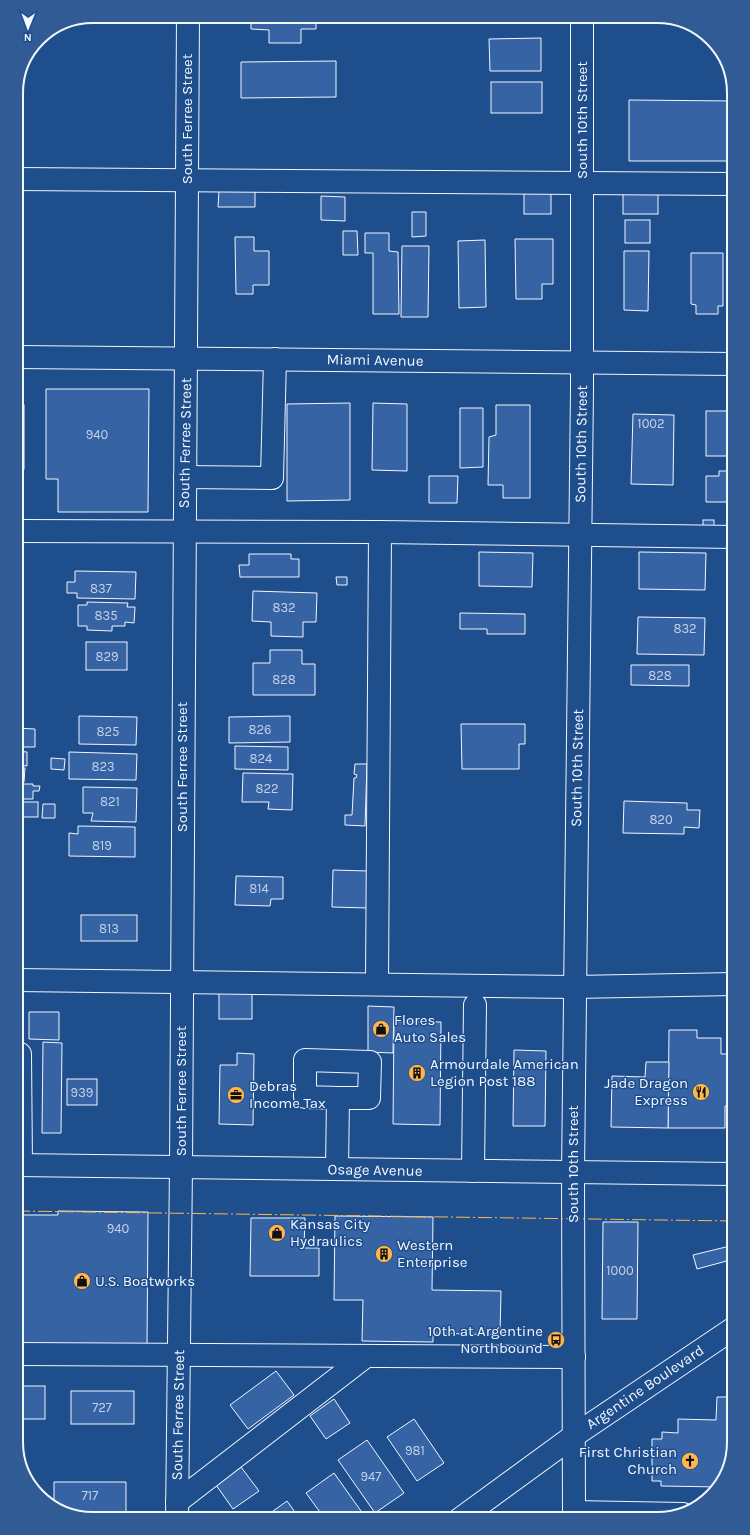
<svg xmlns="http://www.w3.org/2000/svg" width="750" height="1535" font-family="Karla,sans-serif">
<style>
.building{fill:#3563a3;stroke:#f2f6ff}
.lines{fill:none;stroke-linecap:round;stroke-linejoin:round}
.minor-casing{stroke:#f2f6ff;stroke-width:24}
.minor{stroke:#1f4e8c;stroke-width:22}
.power{stroke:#ffb74d;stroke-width:1;stroke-dasharray:14 3 2 3;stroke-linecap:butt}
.labels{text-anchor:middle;stroke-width:3;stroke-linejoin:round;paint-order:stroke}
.number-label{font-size:13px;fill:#c3d1e8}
.street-label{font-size:15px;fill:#f2f6ff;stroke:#1f4e8c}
.poi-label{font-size:15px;fill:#f2f6ff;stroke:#1f4e8c;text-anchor:start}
.rim{fill:none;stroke:#f2f6ff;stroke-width:2}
</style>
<rect width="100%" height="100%" fill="#1f4e8c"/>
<!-- building -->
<g class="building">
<polygon points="251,16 316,16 316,29 301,29 301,43 269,43 269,30 251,29"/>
<polygon points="541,38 541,71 490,71 489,39"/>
<polygon points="336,61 336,97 241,98 241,62"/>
<rect x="491" y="82" width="51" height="31"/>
<polygon points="629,100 734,101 734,161 629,161"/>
<polygon points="219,190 255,190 255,207 218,207"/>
<rect x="524" y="190" width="27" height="24"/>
<rect x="623" y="193" width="35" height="21"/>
<polygon points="321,196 345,197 345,221 321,220"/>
<polygon points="412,212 426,212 426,236 412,237"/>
<rect x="625" y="220" width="25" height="23"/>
<polygon points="343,231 357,231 358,255 343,255"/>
<polygon points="365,233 389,233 389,251 398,252 399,314 373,314 373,253 365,253"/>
<polygon points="235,237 254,237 254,251 269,251 269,285 253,285 253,294 236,294"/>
<polygon points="515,239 553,239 553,284 542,284 542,299 516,299"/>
<polygon points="485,240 486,307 459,308 458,241"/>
<polygon points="402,246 429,246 428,317 401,317"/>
<polygon points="624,251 649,251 648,311 624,310"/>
<polygon points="691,253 723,253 723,306 718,306 718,314 696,314 696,305 691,304"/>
<polygon points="46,389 149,389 148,512 58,512 58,479 46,479"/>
<polygon points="350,403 350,500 287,501 287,404"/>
<polygon points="373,403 407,404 407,471 372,470"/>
<rect x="16" y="405" width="8" height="64"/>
<polygon points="496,405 530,405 530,498 503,498 503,485 488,485 489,437 496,435"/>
<polygon points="460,408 483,408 483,467 460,468"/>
<rect x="706" y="411" width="26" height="45"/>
<polygon points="633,414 674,415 673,485 631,484"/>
<polygon points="719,471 734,471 734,502 706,502 706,476 719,476"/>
<polygon points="429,476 458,476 457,503 429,503"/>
<rect x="703" y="520" width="11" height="8"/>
<polygon points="479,552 533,553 532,587 479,586"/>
<polygon points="639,552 706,553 705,590 639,589"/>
<polygon points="249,554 291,554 291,559 299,559 299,577 240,577 239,565 249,565"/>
<polygon points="75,571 136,572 135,599 77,598 77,593 67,593 67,582 75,582"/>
<polygon points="336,577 347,577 347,585 337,585"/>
<polygon points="253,591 317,593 316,622 303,622 303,637 271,636 271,622 252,621"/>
<polygon points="87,602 128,603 127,607 135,607 134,623 125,622 125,626 112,626 112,631 87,630 87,626 78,626 78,605 87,605"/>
<polygon points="460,613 525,614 525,634 487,634 487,629 460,629"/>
<polygon points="638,617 705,618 704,655 637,654"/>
<rect x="86" y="642" width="41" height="28"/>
<polygon points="270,650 302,650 302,664 315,664 315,695 253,695 253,663 270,663"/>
<polygon points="631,665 689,665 689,686 631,685"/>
<polygon points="79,716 137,717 136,745 79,744"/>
<polygon points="290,716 290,742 229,743 229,717"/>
<polygon points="461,724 525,724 525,744 519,744 519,769 462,769"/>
<polygon points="16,728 35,729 35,747 16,747"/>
<polygon points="235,746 288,747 288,770 235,769"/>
<polygon points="16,751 27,752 27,766 16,765"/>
<polygon points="69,752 137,754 136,780 69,779"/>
<polygon points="51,758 65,759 64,770 51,769"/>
<polygon points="355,764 367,764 365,826 345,825 345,815 352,815 354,778 356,778 357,775 354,774"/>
<polygon points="16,767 25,768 24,782 16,782"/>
<polygon points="243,773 293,774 292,810 268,809 269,802 242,802"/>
<polygon points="16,784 33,784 33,786 40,786 39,791 33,791 33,799 16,799"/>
<polygon points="83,787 137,788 136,822 91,821 93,813 83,813"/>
<polygon points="624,801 687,803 687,810 700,810 699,828 684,827 684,834 623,833"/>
<rect x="18" y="802" width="20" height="15"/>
<polygon points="43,804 55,804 55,818 42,818"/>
<polygon points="78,826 135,827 135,857 69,856 69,833 78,834"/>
<polygon points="333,870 368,871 367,908 332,907"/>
<polygon points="236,876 283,877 283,899 271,899 270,906 235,905"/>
<rect x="81" y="915" width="56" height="26"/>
<rect x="219" y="991" width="33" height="28"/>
<polygon points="368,1006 394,1007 393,1053 368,1052"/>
<polygon points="29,1012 59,1012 59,1040 29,1039"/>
<polygon points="394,1022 441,1022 440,1125 393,1124"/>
<polygon points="669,1030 697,1030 697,1038 721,1038 721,1054 727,1054 727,1078 734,1078 734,1106 725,1106 725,1128 668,1128"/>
<polygon points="43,1042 62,1043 61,1133 42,1133"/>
<polygon points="514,1050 546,1051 545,1126 513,1126"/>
<polygon points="237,1053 254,1054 253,1125 219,1124 220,1065 237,1065"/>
<polygon points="646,1062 669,1062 668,1128 611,1127 612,1076 645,1077"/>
<rect x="67" y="1079" width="30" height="26"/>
<polygon points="58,1211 148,1212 147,1348 16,1347 16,1215 58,1215"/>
<polygon points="335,1216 433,1217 432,1290 501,1291 500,1335 433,1333 433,1342 362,1341 363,1300 334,1300"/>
<polygon points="251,1218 305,1218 304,1248 319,1248 319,1276 250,1276"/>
<polygon points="603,1222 638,1222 637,1319 602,1319"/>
<polygon points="734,1231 734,1259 697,1269 693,1255 730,1246 727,1233"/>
<polygon points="276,1371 294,1395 248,1429 230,1405"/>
<rect x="16" y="1386" width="29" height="33"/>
<rect x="71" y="1391" width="63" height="33"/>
<polygon points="717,1397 734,1397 734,1442 721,1485 719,1487 661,1486 661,1481 652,1481 652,1439 662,1439 662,1432 678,1433 678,1419 716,1420"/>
<polygon points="334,1399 350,1423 326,1439 310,1416"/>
<polygon points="414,1419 444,1463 417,1481 387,1437"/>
<polygon points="367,1440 404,1493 375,1513 338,1460"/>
<polygon points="241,1467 259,1491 233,1509 216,1485"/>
<polygon points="334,1473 361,1511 349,1519 325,1519 306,1493"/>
<polygon points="54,1482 126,1482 126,1519 89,1519 54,1507"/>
<polygon points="287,1501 300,1519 262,1519"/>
</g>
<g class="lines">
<defs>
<g id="minor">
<polyline points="16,179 734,184"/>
<polyline points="16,357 734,364"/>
<polyline points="185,477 272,478 275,359"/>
<polyline points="16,531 380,532 734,537"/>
<polyline points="16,980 574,987 734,984"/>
<polyline points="377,984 380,532"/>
<polyline points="20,1054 21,1165"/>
<polyline points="16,1165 734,1174"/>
<polyline points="337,1169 338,1098 305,1097 305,1060 370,1062 369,1098 338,1098"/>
<polyline points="473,1171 475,1005"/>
<polyline points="16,1354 574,1357"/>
<polyline points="177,1502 365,1357"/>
<polyline points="574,1512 683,1514"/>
<polyline points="177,1519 181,1167 188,16"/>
<polyline points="460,1519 575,1435 734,1328"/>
<polyline points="574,1519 573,1173 582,388 582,16"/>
</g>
</defs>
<!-- minor casing -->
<use href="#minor" class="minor-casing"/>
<!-- minor -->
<use href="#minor" class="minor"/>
<!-- power -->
<polyline class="power" points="16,1211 734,1221"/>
</g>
<!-- icons -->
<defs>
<symbol id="shop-disc" viewBox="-11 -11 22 22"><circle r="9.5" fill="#ffb74d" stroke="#1f4e8c"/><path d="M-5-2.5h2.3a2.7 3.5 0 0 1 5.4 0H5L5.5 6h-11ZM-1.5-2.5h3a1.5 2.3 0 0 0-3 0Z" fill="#111"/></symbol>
<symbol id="building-disc" viewBox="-11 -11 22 22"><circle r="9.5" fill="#ffb74d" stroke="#1f4e8c"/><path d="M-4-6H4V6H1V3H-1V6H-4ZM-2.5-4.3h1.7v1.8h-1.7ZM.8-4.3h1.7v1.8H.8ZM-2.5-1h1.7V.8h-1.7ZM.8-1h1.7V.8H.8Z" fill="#111"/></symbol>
<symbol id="restaurant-disc" viewBox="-11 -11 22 22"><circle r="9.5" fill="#ffb74d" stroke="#1f4e8c"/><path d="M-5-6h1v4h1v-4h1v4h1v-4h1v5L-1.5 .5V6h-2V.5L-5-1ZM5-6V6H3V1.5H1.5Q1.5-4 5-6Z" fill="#111"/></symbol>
<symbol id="office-disc" viewBox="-11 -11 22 22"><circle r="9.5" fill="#ffb74d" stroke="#1f4e8c"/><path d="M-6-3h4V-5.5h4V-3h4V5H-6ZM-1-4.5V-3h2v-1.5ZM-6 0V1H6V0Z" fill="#111"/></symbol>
<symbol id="bus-disc" viewBox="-11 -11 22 22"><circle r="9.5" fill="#ffb74d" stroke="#1f4e8c"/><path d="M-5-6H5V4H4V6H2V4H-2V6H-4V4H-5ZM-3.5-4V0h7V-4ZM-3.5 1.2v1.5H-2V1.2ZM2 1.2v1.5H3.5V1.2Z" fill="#111"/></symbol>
<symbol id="church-disc" viewBox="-11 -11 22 22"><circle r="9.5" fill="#ffb74d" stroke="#1f4e8c"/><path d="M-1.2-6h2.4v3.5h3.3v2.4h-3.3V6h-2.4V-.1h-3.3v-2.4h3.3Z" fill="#111"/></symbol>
</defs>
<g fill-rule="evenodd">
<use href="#shop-disc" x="371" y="1019" width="20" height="20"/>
<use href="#building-disc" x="407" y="1063" width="20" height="20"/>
<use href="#restaurant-disc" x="691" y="1082" width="20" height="20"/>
<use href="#office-disc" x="226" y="1085" width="20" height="20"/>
<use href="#shop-disc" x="267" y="1223" width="20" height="20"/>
<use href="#building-disc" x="374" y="1244" width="20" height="20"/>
<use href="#shop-disc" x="72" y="1271" width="20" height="20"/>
<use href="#bus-disc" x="546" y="1330" width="20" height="20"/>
<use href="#church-disc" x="680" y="1451" width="20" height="20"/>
</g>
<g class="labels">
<!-- number labels -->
<g class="number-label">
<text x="651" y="428">1002</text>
<text x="97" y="439">940</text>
<text x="101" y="593">837</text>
<text x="284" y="612">832</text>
<text x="106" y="620">835</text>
<text x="685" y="633">832</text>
<text x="107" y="661">829</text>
<text x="660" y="680">828</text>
<text x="284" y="684">828</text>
<text x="260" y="734">826</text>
<text x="108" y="736">825</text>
<text x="261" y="763">824</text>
<text x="103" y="771">823</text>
<text x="267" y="793">822</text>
<text x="110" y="806">821</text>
<text x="661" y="824">820</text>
<text x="102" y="850">819</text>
<text x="259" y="893">814</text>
<text x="109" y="933">813</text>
<text x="82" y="1097">939</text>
<text x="118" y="1233">940</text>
<text x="620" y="1275">1000</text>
<text x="102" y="1412">727</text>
<text x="415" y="1455">981</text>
<text x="371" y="1481">947</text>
<text x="90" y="1500">717</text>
</g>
<!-- street labels -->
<g class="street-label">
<text transform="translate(187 119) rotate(-90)" y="5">South Ferree Street</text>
<text transform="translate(582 120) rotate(-90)" y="5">South 10th Street</text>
<text transform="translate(375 360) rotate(1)" y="5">Miami Avenue</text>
<text transform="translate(185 443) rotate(-89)" y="5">South Ferree Street</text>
<text transform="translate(581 444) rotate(-89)" y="5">South 10th Street</text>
<text transform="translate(182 767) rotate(-90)" y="5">South Ferree Street</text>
<text transform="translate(577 768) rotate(-89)" y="5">South 10th Street</text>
<text transform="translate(181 1091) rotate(-90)" y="5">South Ferree Street</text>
<text transform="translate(573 1164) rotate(-90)" y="5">South 10th Street</text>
<text transform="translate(375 1170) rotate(1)" y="5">Osage Avenue</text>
<text transform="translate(645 1387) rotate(-34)" y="5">Argentine Boulevard</text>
<text transform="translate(178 1415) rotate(-89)" y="5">South Ferree Street</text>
</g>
<!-- poi labels -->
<g class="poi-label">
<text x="394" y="1025">Flores<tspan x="394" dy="17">Auto Sales</tspan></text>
<text x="430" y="1069">Armourdale American<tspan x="430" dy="17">Legion Post 188</tspan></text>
<text x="688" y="1088" text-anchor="end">Jade Dragon<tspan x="688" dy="17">Express</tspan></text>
<text x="249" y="1091">Debras<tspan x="249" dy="17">Income Tax</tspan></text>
<text x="290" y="1229">Kansas City<tspan x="290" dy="17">Hydraulics</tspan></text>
<text x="397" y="1250">Western<tspan x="397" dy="17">Enterprise</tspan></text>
<text x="95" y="1286">U.S. Boatworks</text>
<text x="543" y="1336" text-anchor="end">10th at Argentine<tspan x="543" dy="17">Northbound</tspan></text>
<text x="677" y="1457" text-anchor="end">First Christian<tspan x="677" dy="17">Church</tspan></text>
</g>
</g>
<!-- crop -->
<path d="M0 0H750V1535H0ZM93 23H657A70 70 0 0 1 727 93V1442A70 70 0 0 1 657 1512H93A70 70 0 0 1 23 1442V93A70 70 0 0 1 93 23Z" fill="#305b95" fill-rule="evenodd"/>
<path class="rim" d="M93 23H657A70 70 0 0 1 727 93V1442A70 70 0 0 1 657 1512H93A70 70 0 0 1 23 1442V93A70 70 0 0 1 93 23Z"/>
<!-- north arrow -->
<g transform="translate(28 28) rotate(181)" stroke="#1f4e8c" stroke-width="3" paint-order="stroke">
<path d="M0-3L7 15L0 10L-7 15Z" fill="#f2f6ff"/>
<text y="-6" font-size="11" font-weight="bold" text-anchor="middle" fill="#f2f6ff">N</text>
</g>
</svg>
